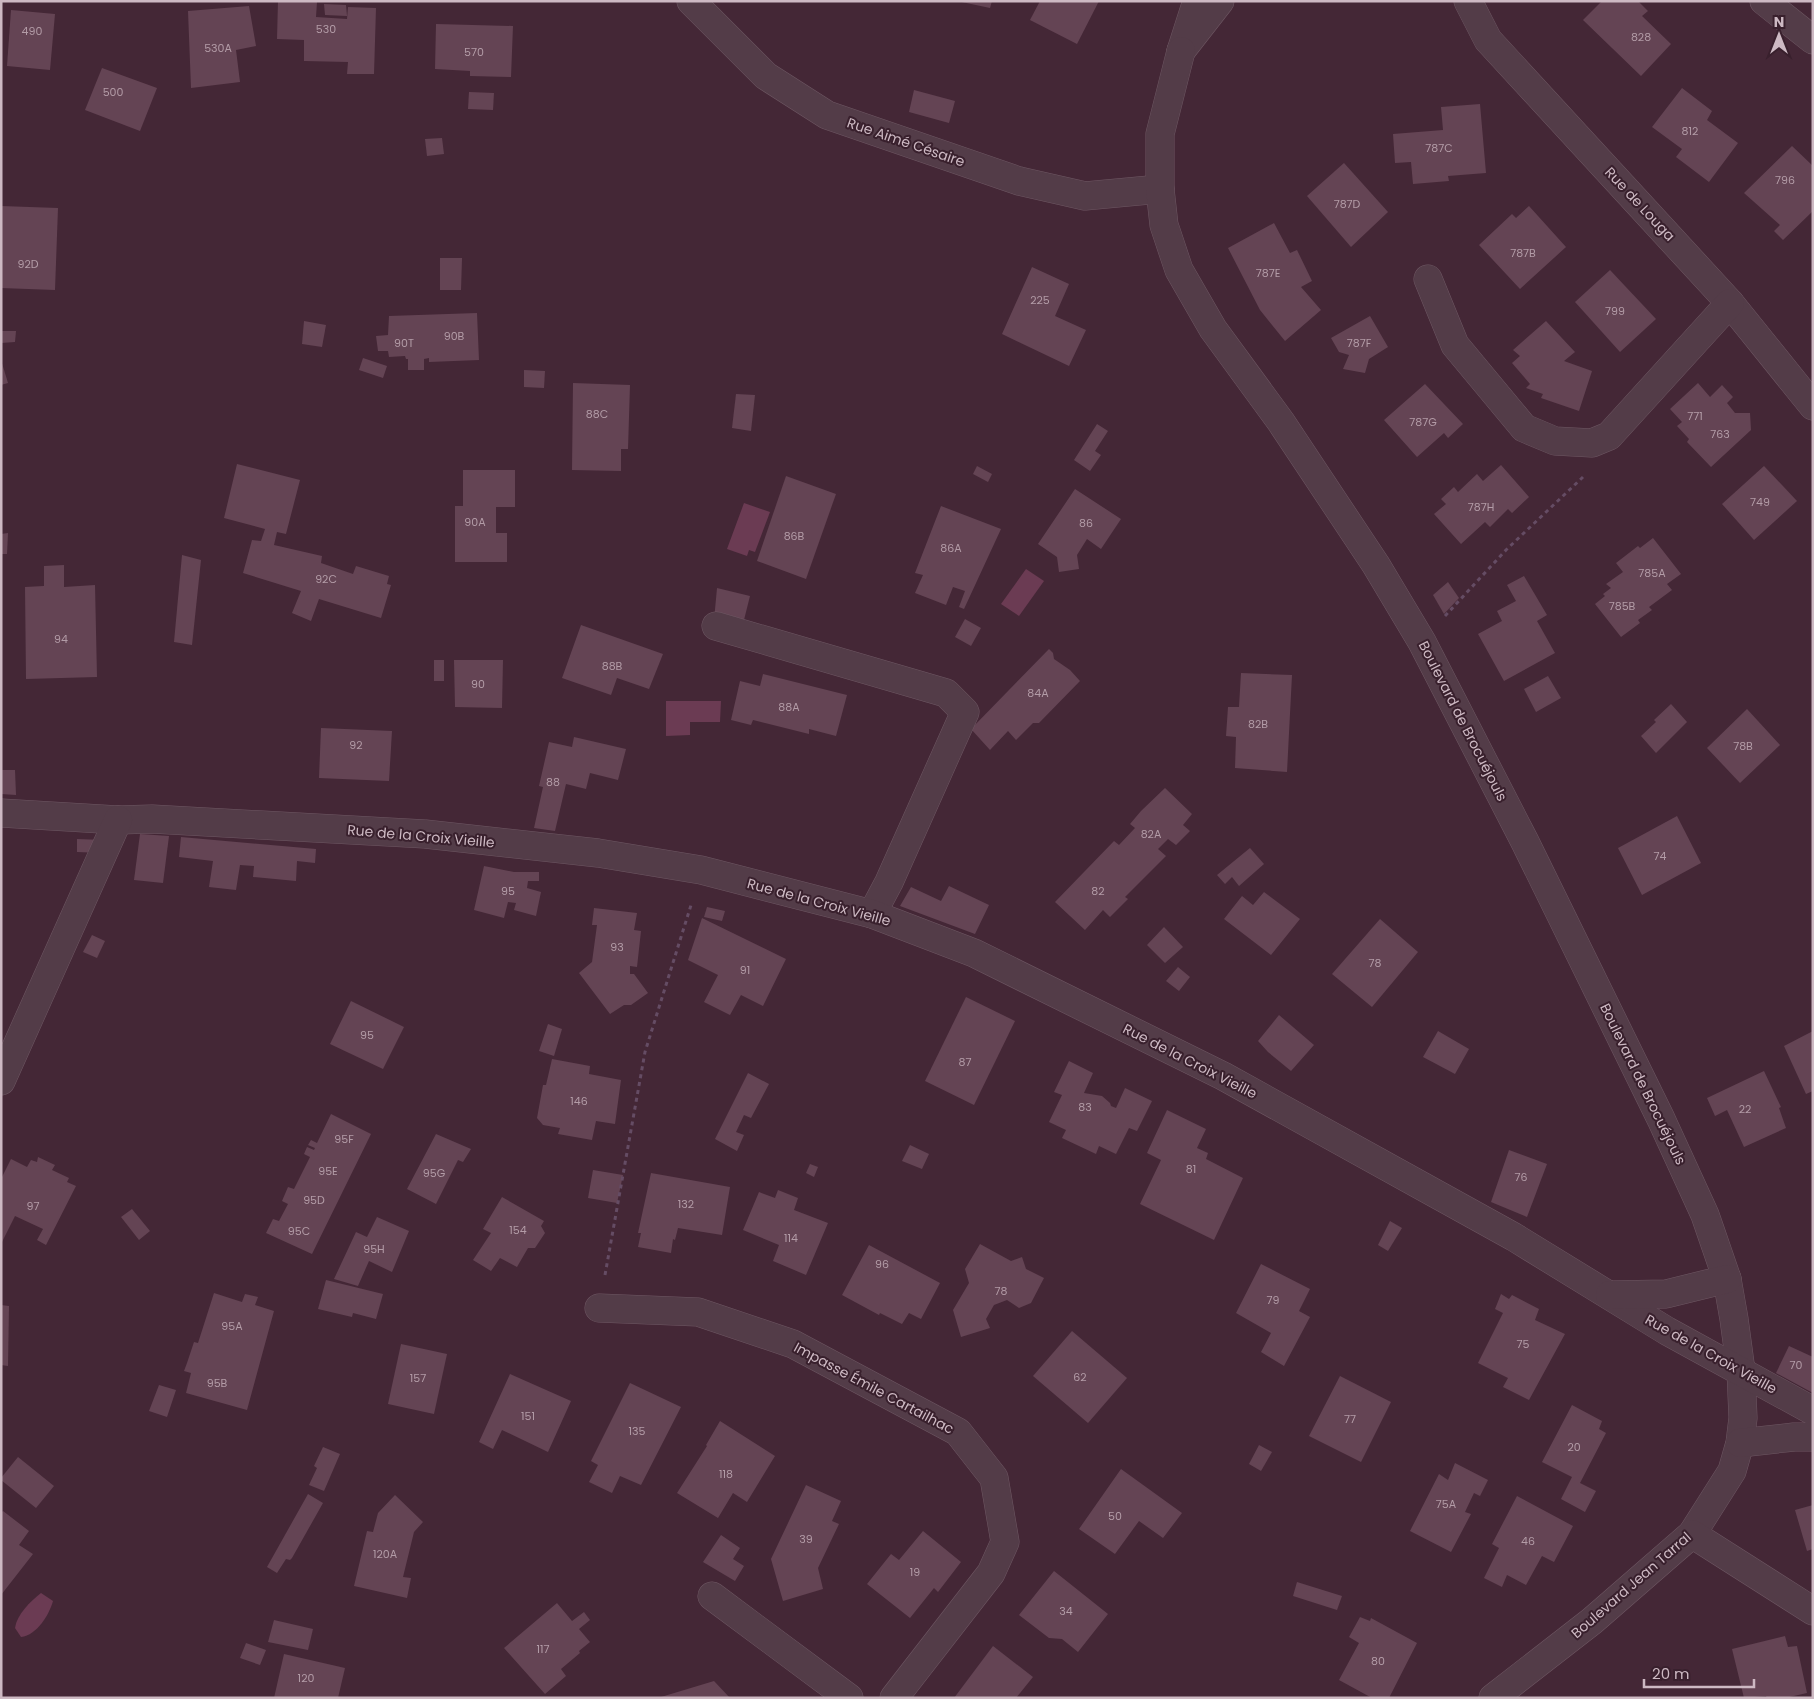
<svg xmlns="http://www.w3.org/2000/svg" width="1814" height="1699" font-family="Poppins,sans-serif">
<style>
.water{fill:#6b3b53}
.building{fill:#644454}
.lines{fill:none;stroke-linecap:round;stroke-linejoin:round}
.minor-casing{stroke:#6e5763;stroke-width:29}
.path{stroke:#654c64;stroke-width:3;stroke-dasharray:4 4;stroke-linecap:butt}
.minor{stroke:#533c48;stroke-width:28}
.labels{text-anchor:middle;stroke-width:4;stroke-linejoin:round;paint-order:stroke}
.number-label{font-size:11px;fill:#b39ca7}
.street-label{font-size:14px;fill:#cdb9c3;stroke:#39202d}
</style>
<rect width="100%" height="100%" fill="#442736"/>
<!-- water -->
<g class="water">
<polygon points="744,503 770,512 755,552 749,550 747,556 727,549"/>
<polygon points="1026,569 1044,581 1019,616 1001,604"/>
<polygon points="666,701 721,701 720,722 690,722 690,735 666,736"/>
<path d="M41,1593l12,8c-4,14 -16,34 -32,36l-6,-9c2,-14 15,-26 26,-35z"/>
</g>
<!-- building -->
<g class="building">
<polygon points="278,1 317,2 316,17 347,19 348,7 376,8 374,74 347,74 348,62 304,61 304,40 277,39"/>
<polygon points="957,1 992,1 990,8"/>
<polygon points="1040,1 1099,1 1077,44 1030,20"/>
<polygon points="1602,1 1638,1 1648,11 1642,16 1671,44 1641,76 1583,20"/>
<polygon points="324,4 346,5 347,16 325,15"/>
<polygon points="249,6 256,46 236,50 240,82 191,88 188,11"/>
<polygon points="11,10 55,14 50,70 7,66"/>
<polygon points="436,24 513,26 511,77 470,76 470,71 435,69"/>
<polygon points="102,68 157,88 140,131 85,110"/>
<polygon points="1682,88 1712,111 1707,120 1738,143 1709,182 1676,157 1682,149 1652,127"/>
<polygon points="914,90 955,101 949,123 909,112"/>
<polygon points="469,92 494,93 493,110 468,109"/>
<polygon points="1480,104 1486,173 1448,176 1449,181 1413,184 1411,162 1395,163 1393,134 1443,130 1441,107"/>
<polygon points="442,138 444,154 427,156 425,139"/>
<polygon points="1792,146 1813,166 1813,211 1783,240 1774,231 1780,225 1744,193"/>
<polygon points="1344,163 1388,212 1351,247 1307,196"/>
<polygon points="1,206 58,208 55,290 1,288"/>
<polygon points="1529,206 1566,247 1520,289 1479,245 1512,214 1516,218"/>
<polygon points="1274,223 1290,253 1297,250 1312,281 1301,287 1321,310 1285,341 1260,310 1228,248"/>
<polygon points="440,258 462,258 461,290 440,290"/>
<polygon points="1032,267 1069,284 1055,316 1086,330 1069,366 1002,334"/>
<polygon points="1610,270 1656,319 1620,352 1575,302"/>
<polygon points="477,313 479,360 429,362 429,358 424,359 424,370 408,370 408,359 406,359 405,356 389,357 388,351 378,351 376,336 388,335 389,316"/>
<polygon points="1370,316 1388,347 1369,359 1365,373 1343,369 1349,355 1339,352 1331,338"/>
<polygon points="304,321 326,325 322,347 302,344"/>
<polygon points="1546,321 1575,352 1564,361 1592,371 1579,411 1541,398 1543,394 1526,388 1530,384 1512,363 1520,356 1513,350"/>
<polygon points="1,331 16,331 15,342 1,343"/>
<polygon points="363,358 387,366 383,378 359,370"/>
<polygon points="1,360 8,383 1,385"/>
<polygon points="524,370 545,371 544,388 524,387"/>
<polygon points="573,383 630,385 628,449 621,449 621,471 572,470"/>
<polygon points="1698,383 1710,397 1722,385 1733,397 1727,403 1735,413 1750,413 1751,430 1711,467 1687,442 1689,439 1677,426 1682,422 1670,409"/>
<polygon points="1425,384 1463,424 1448,438 1444,433 1417,457 1384,420"/>
<polygon points="736,394 755,395 751,431 732,428"/>
<polygon points="1097,424 1108,431 1095,451 1101,455 1090,471 1074,460"/>
<polygon points="237,464 300,480 286,534 277,532 274,545 322,556 321,563 353,574 356,566 389,576 387,584 391,585 381,618 319,599 311,621 292,613 301,591 243,573 252,540 261,541 265,529 224,518"/>
<polygon points="1501,465 1529,497 1512,513 1508,509 1490,527 1485,522 1461,544 1434,514 1446,504 1441,499 1454,487 1458,492 1477,474 1483,481"/>
<polygon points="977,466 992,474 988,482 973,474"/>
<polygon points="1764,466 1797,501 1754,540 1722,504"/>
<polygon points="463,470 515,470 515,507 496,507 496,533 507,533 507,562 455,562 455,506 463,506"/>
<polygon points="786,476 836,494 806,579 757,561"/>
<polygon points="1075,489 1121,519 1101,549 1087,539 1077,555 1079,569 1059,572 1057,557 1038,544"/>
<polygon points="941,506 1001,529 964,609 959,607 965,591 953,587 946,605 915,593 923,575 915,573"/>
<polygon points="8,533 7,554 1,554 1,534"/>
<polygon points="1653,538 1681,574 1667,584 1672,590 1649,607 1652,610 1638,620 1640,623 1621,637 1595,604 1605,596 1603,594 1611,588 1606,584 1623,572 1616,563 1638,546 1640,548"/>
<polygon points="182,555 201,560 192,645 174,642"/>
<polygon points="64,565 64,587 95,585 97,677 26,679 25,587 44,586 44,566"/>
<polygon points="1524,576 1547,615 1537,621 1555,653 1504,681 1478,634 1502,621 1497,611 1516,601 1507,585"/>
<polygon points="1448,582 1459,598 1444,614 1433,595"/>
<polygon points="717,588 750,596 742,628 714,620"/>
<polygon points="965,619 981,628 971,646 955,637"/>
<polygon points="581,625 663,654 649,689 617,678 611,695 562,678"/>
<polygon points="1049,649 1053,653 1054,659 1070,670 1080,681 1039,723 1033,723 1016,740 1008,731 990,750 971,729"/>
<rect x="434" y="660" width="10" height="21"/>
<polygon points="454,660 503,660 502,708 455,707"/>
<polygon points="1241,673 1292,675 1287,772 1235,768 1236,737 1226,736 1228,707 1239,707"/>
<polygon points="763,674 847,695 836,736 809,729 809,734 753,720 751,725 731,720 740,681 760,686"/>
<polygon points="1548,676 1561,698 1536,712 1524,689"/>
<polygon points="1671,704 1687,722 1656,753 1641,736 1656,722 1654,720"/>
<polygon points="1747,709 1780,745 1740,783 1707,748"/>
<polygon points="321,728 392,731 389,781 319,778"/>
<polygon points="574,737 626,749 618,780 590,773 586,789 566,784 555,831 534,828 543,787 539,786 549,742 572,747"/>
<polygon points="1,770 15,770 16,795 1,794"/>
<polygon points="1165,788 1192,814 1183,825 1190,831 1176,845 1168,839 1158,849 1166,856 1125,897 1128,899 1110,917 1103,910 1085,930 1055,902 1114,841 1119,845 1135,828 1130,824 1141,811"/>
<polygon points="1677,816 1701,863 1642,895 1618,848"/>
<polygon points="140,834 169,836 163,883 134,880"/>
<polygon points="181,837 316,849 315,863 297,861 296,881 253,877 254,866 240,865 236,890 209,887 213,861 179,857"/>
<polygon points="77,839 103,840 103,853 77,852"/>
<polygon points="1250,848 1264,864 1239,886 1232,877 1225,884 1217,875"/>
<polygon points="484,866 514,872 539,872 539,881 528,881 527,888 541,892 536,916 514,910 516,903 508,902 504,918 474,910"/>
<polygon points="949,886 989,905 975,934 900,906 911,887 941,901"/>
<polygon points="1264,892 1300,919 1271,955 1224,919 1242,896 1253,905"/>
<polygon points="707,907 725,911 722,921 704,917"/>
<polygon points="594,908 637,913 634,930 641,931 637,967 630,966 630,974 634,974 648,993 631,1005 624,1005 610,1014 579,973 592,962 597,925 592,925"/>
<polygon points="702,918 786,959 763,1006 741,995 730,1015 704,1002 718,975 688,960"/>
<polygon points="1380,919 1418,952 1372,1007 1332,974"/>
<polygon points="1164,927 1183,947 1165,963 1147,945"/>
<polygon points="92,935 105,941 97,958 83,952"/>
<polygon points="1178,967 1190,977 1179,991 1166,981"/>
<polygon points="966,997 1015,1021 974,1105 925,1081"/>
<polygon points="351,1001 404,1027 383,1069 330,1044"/>
<polygon points="1279,1015 1314,1045 1291,1071 1268,1052 1258,1041"/>
<polygon points="548,1024 562,1029 554,1056 539,1051"/>
<polygon points="1438,1031 1469,1049 1455,1074 1423,1057"/>
<polygon points="1813,1031 1813,1091 1806,1094 1784,1046"/>
<polygon points="552,1059 590,1066 589,1074 621,1080 615,1124 596,1121 592,1140 558,1134 560,1128 543,1125 537,1118 543,1085 546,1085"/>
<polygon points="1069,1061 1093,1073 1084,1093 1102,1096 1110,1103 1111,1106 1116,1108 1125,1088 1152,1101 1137,1131 1129,1128 1116,1154 1099,1146 1096,1154 1062,1138 1066,1130 1049,1122 1062,1095 1054,1092"/>
<polygon points="1764,1071 1781,1107 1779,1108 1786,1128 1744,1147 1727,1110 1715,1116 1707,1098"/>
<polygon points="748,1073 769,1084 751,1118 744,1115 736,1132 744,1135 737,1151 715,1139"/>
<polygon points="1167,1110 1206,1129 1197,1148 1208,1153 1206,1159 1243,1178 1214,1240 1140,1204 1161,1160 1147,1153"/>
<polygon points="331,1114 371,1134 312,1254 266,1233 273,1219 279,1221 288,1204 282,1201 288,1187 294,1189 310,1157 304,1154 307,1147 314,1150 315,1148 308,1145 311,1140 317,1143"/>
<polygon points="436,1134 471,1149 463,1162 458,1160 436,1204 407,1189"/>
<polygon points="910,1145 929,1154 922,1169 902,1161"/>
<polygon points="1509,1150 1547,1164 1527,1217 1491,1202"/>
<polygon points="38,1157 55,1165 52,1170 69,1178 67,1182 76,1186 46,1245 37,1240 43,1229 15,1216 1,1244 1,1179 11,1159 27,1167 31,1160 37,1162"/>
<polygon points="810,1164 818,1167 814,1177 806,1173"/>
<polygon points="593,1170 623,1175 617,1203 588,1198"/>
<polygon points="651,1173 730,1187 722,1235 678,1228 675,1240 673,1239 671,1253 638,1247 641,1233 638,1233"/>
<polygon points="778,1190 798,1198 794,1210 828,1223 806,1275 773,1261 779,1245 743,1230 759,1192 775,1198"/>
<polygon points="502,1197 544,1221 541,1226 545,1233 535,1248 528,1248 517,1267 500,1258 491,1271 473,1260 491,1233 483,1229"/>
<polygon points="132,1209 150,1231 139,1240 121,1217"/>
<polygon points="377,1217 409,1231 392,1272 369,1261 358,1286 334,1279 356,1232 367,1237"/>
<polygon points="1390,1221 1402,1228 1388,1251 1378,1245"/>
<polygon points="980,1244 1011,1261 1022,1257 1026,1269 1044,1278 1031,1303 1019,1308 1007,1300 994,1305 986,1319 990,1328 961,1337 953,1310 969,1283 965,1269"/>
<polygon points="869,1245 940,1283 921,1319 909,1313 902,1324 880,1313 879,1315 842,1295"/>
<polygon points="1261,1264 1310,1289 1299,1311 1310,1317 1284,1366 1261,1352 1271,1333 1236,1313"/>
<polygon points="326,1280 383,1294 376,1319 353,1313 352,1317 318,1309"/>
<polygon points="214,1293 242,1302 245,1294 258,1297 255,1305 274,1311 247,1410 186,1393 191,1373 184,1371 187,1363 194,1342 198,1343"/>
<polygon points="1501,1294 1509,1299 1512,1295 1539,1309 1535,1320 1565,1334 1529,1400 1503,1387 1508,1378 1478,1363 1503,1313 1495,1309"/>
<polygon points="1,1305 9,1306 8,1366 1,1365"/>
<polygon points="1072,1331 1127,1378 1088,1423 1033,1376"/>
<polygon points="401,1344 447,1354 434,1414 388,1404"/>
<polygon points="1789,1346 1813,1357 1813,1393 1776,1373"/>
<polygon points="510,1374 571,1401 548,1452 502,1430 493,1449 479,1442"/>
<polygon points="1340,1376 1391,1402 1361,1462 1309,1436"/>
<polygon points="630,1383 681,1407 641,1485 620,1476 612,1493 589,1482 598,1465 591,1461"/>
<polygon points="159,1385 176,1390 167,1417 149,1411"/>
<polygon points="1572,1405 1602,1421 1599,1429 1606,1433 1580,1483 1596,1491 1585,1512 1561,1499 1572,1477 1542,1462"/>
<polygon points="720,1421 775,1456 747,1502 733,1493 718,1518 677,1493 707,1446 706,1445"/>
<polygon points="1259,1445 1272,1452 1261,1471 1249,1464"/>
<polygon points="323,1447 340,1454 324,1491 309,1485 317,1468 314,1466"/>
<polygon points="18,1457 54,1486 36,1508 1,1480 1,1478"/>
<polygon points="1455,1463 1488,1480 1480,1496 1474,1493 1465,1512 1471,1514 1451,1552 1410,1531 1439,1474 1448,1480"/>
<polygon points="1121,1469 1182,1513 1163,1538 1139,1521 1115,1554 1079,1529"/>
<polygon points="806,1485 841,1501 832,1521 839,1524 818,1568 823,1589 783,1601 771,1559"/>
<polygon points="308,1494 323,1503 292,1558 290,1560 286,1559 277,1573 267,1567"/>
<polygon points="395,1495 423,1522 414,1532 403,1577 411,1578 407,1598 354,1586 367,1531 373,1532 378,1513"/>
<polygon points="1517,1496 1573,1526 1554,1562 1542,1556 1526,1585 1507,1575 1502,1587 1484,1578 1499,1548 1492,1544"/>
<polygon points="1813,1505 1813,1549 1807,1551 1795,1510"/>
<polygon points="3,1511 29,1531 19,1545 33,1554 1,1595 1,1513"/>
<polygon points="923,1531 961,1562 938,1592 934,1588 910,1618 867,1584 891,1554 899,1560"/>
<polygon points="721,1535 740,1548 733,1559 744,1566 735,1581 703,1562"/>
<polygon points="1054,1571 1108,1614 1078,1652 1062,1639 1049,1638 1019,1615"/>
<polygon points="1297,1582 1342,1596 1337,1610 1293,1596"/>
<polygon points="557,1603 572,1621 584,1612 590,1620 579,1629 590,1642 579,1651 580,1653 561,1669 566,1676 545,1694 504,1648"/>
<polygon points="1360,1617 1370,1621 1371,1618 1417,1643 1389,1698 1372,1698 1339,1680 1359,1643 1349,1637"/>
<polygon points="274,1620 313,1629 308,1650 268,1642"/>
<polygon points="1785,1636 1788,1647 1797,1646 1807,1693 1785,1698 1767,1698 1766,1696 1744,1698 1732,1649"/>
<polygon points="246,1643 266,1650 260,1665 240,1658"/>
<polygon points="993,1646 1033,1677 1016,1698 954,1698"/>
<polygon points="284,1654 345,1668 338,1698 274,1698"/>
<polygon points="714,1681 730,1698 661,1698 661,1697"/>
</g>
<g class="lines">
<defs>
<g id="minor">
<polyline points="691,1 766,76 827,115 1019,181 1085,196 1160,189"/>
<polyline points="1197,1 1181,51 1220,1"/>
<polyline points="1468,1 1488,40 1730,303 1813,406"/>
<polyline points="1764,1 1813,40"/>
<polyline points="1181,51 1160,134 1160,189 1164,225 1179,270 1213,329 1281,422 1376,565 1422,642 1525,842 1661,1119 1705,1215 1727,1279 1734,1319 1741,1371 1743,1418 1740,1443 1732,1471 1692,1534 1592,1621 1493,1698"/>
<polyline points="1428,279 1455,345 1524,428 1555,441 1592,443 1609,436 1730,303"/>
<polyline points="716,626 946,693 965,712 889,882 872,914"/>
<polyline points="1,813 118,820 152,819 425,834 598,853 701,870 872,914 974,953 1223,1076 1514,1237 1667,1331 1813,1411"/>
<polyline points="1,1081 118,820"/>
<polyline points="1610,1295 1666,1294 1727,1279"/>
<polyline points="599,1308 698,1312 793,1344 958,1432 994,1478 1005,1542 991,1573 894,1698"/>
<polyline points="1740,1443 1794,1437 1813,1437"/>
<polyline points="1692,1534 1813,1611"/>
<polyline points="712,1596 849,1698"/>
</g>
</defs>
<!-- minor casing -->
<use href="#minor" class="minor-casing"/>
<!-- path -->
<g class="path">
<polyline points="1445,616 1506,550 1583,477"/>
<polyline points="605,1275 645,1052 692,902"/>
</g>
<!-- minor -->
<use href="#minor" class="minor"/>
</g>
<g class="labels">
<!-- number labels -->
<g class="number-label">
<text x="326" y="33">530</text>
<text x="32" y="35">490</text>
<text x="1641" y="41">828</text>
<text x="218" y="52">530A</text>
<text x="474" y="56">570</text>
<text x="113" y="96">500</text>
<text x="1690" y="135">812</text>
<text x="1439" y="152">787C</text>
<text x="1785" y="184">796</text>
<text x="1347" y="208">787D</text>
<text x="1523" y="257">787B</text>
<text x="28" y="268">92D</text>
<text x="1268" y="277">787E</text>
<text x="1040" y="304">225</text>
<text x="1615" y="315">799</text>
<text x="454" y="340">90B</text>
<text x="404" y="347">90T</text>
<text x="1359" y="347">787F</text>
<text x="597" y="418">88C</text>
<text x="1695" y="420">771</text>
<text x="1423" y="426">787G</text>
<text x="1720" y="438">763</text>
<text x="1760" y="506">749</text>
<text x="1481" y="511">787H</text>
<text x="475" y="526">90A</text>
<text x="1086" y="527">86</text>
<text x="794" y="540">86B</text>
<text x="951" y="552">86A</text>
<text x="1652" y="577">785A</text>
<text x="326" y="583">92C</text>
<text x="1622" y="610">785B</text>
<text x="61" y="643">94</text>
<text x="612" y="670">88B</text>
<text x="478" y="688">90</text>
<text x="1038" y="697">84A</text>
<text x="789" y="711">88A</text>
<text x="1258" y="728">82B</text>
<text x="356" y="749">92</text>
<text x="1743" y="750">78B</text>
<text x="553" y="786">88</text>
<text x="1151" y="838">82A</text>
<text x="1660" y="860">74</text>
<text x="508" y="895">95</text>
<text x="1098" y="895">82</text>
<text x="617" y="951">93</text>
<text x="1375" y="967">78</text>
<text x="745" y="974">91</text>
<text x="367" y="1039">95</text>
<text x="965" y="1066">87</text>
<text x="579" y="1105">146</text>
<text x="1085" y="1111">83</text>
<text x="1745" y="1113">22</text>
<text x="344" y="1143">95F</text>
<text x="1191" y="1173">81</text>
<text x="328" y="1175">95E</text>
<text x="434" y="1177">95G</text>
<text x="1521" y="1181">76</text>
<text x="314" y="1204">95D</text>
<text x="686" y="1208">132</text>
<text x="33" y="1210">97</text>
<text x="518" y="1234">154</text>
<text x="299" y="1235">95C</text>
<text x="791" y="1242">114</text>
<text x="374" y="1253">95H</text>
<text x="882" y="1268">96</text>
<text x="1001" y="1295">78</text>
<text x="1273" y="1304">79</text>
<text x="232" y="1330">95A</text>
<text x="1523" y="1348">75</text>
<text x="1796" y="1369">70</text>
<text x="1080" y="1381">62</text>
<text x="418" y="1382">157</text>
<text x="217" y="1387">95B</text>
<text x="528" y="1420">151</text>
<text x="1350" y="1423">77</text>
<text x="637" y="1435">135</text>
<text x="1574" y="1451">20</text>
<text x="726" y="1478">118</text>
<text x="1446" y="1508">75A</text>
<text x="1115" y="1520">50</text>
<text x="806" y="1543">39</text>
<text x="1528" y="1545">46</text>
<text x="385" y="1558">120A</text>
<text x="915" y="1576">19</text>
<text x="1066" y="1615">34</text>
<text x="543" y="1653">117</text>
<text x="1378" y="1665">80</text>
<text x="306" y="1682">120</text>
</g>
<!-- street labels -->
<g class="street-label">
<text transform="translate(906 142) rotate(19)" y="5">Rue Aimé Césaire</text>
<text transform="translate(1640 204) rotate(47)" y="5">Rue de Louga</text>
<text transform="translate(1463 721) rotate(63)" y="5">Boulevard de Brocuéjouls</text>
<text transform="translate(421 836) rotate(5)" y="5">Rue de la Croix Vieille</text>
<text transform="translate(819 902) rotate(15)" y="5">Rue de la Croix Vieille</text>
<text transform="translate(1190 1061) rotate(27)" y="5">Rue de la Croix Vieille</text>
<text transform="translate(1643 1084) rotate(64)" y="5">Boulevard de Brocuéjouls</text>
<text transform="translate(1711 1354) rotate(29)" y="5">Rue de la Croix Vieille</text>
<text transform="translate(874 1388) rotate(28)" y="5">Impasse Émile Cartailhac</text>
<text transform="translate(1631 1585) rotate(-41)" y="5">Boulevard Jean Tarral</text>
</g>
</g>
<!-- border -->
<rect width="1814" height="1699" fill="none" stroke="#cdb9c3" stroke-width="5"/>
<!-- north arrow -->
<g transform="translate(1779 35)" stroke="#39202d" stroke-width="4" paint-order="stroke">
<path d="M0-4L9 19L0 12L-9 19Z" fill="#cdb9c3"/>
<text y="-8" font-size="14" font-weight="bold" text-anchor="middle" fill="#cdb9c3">N</text>
</g>
<!-- scale -->
<path d="M1644 1679v8h110v-8" fill="none" stroke="#cdb9c3" stroke-width="2.5"/>
<text x="1652" y="1679" font-size="15" fill="#cdb9c3" stroke="#39202d" stroke-width="4" paint-order="stroke">20 m</text>
</svg>
